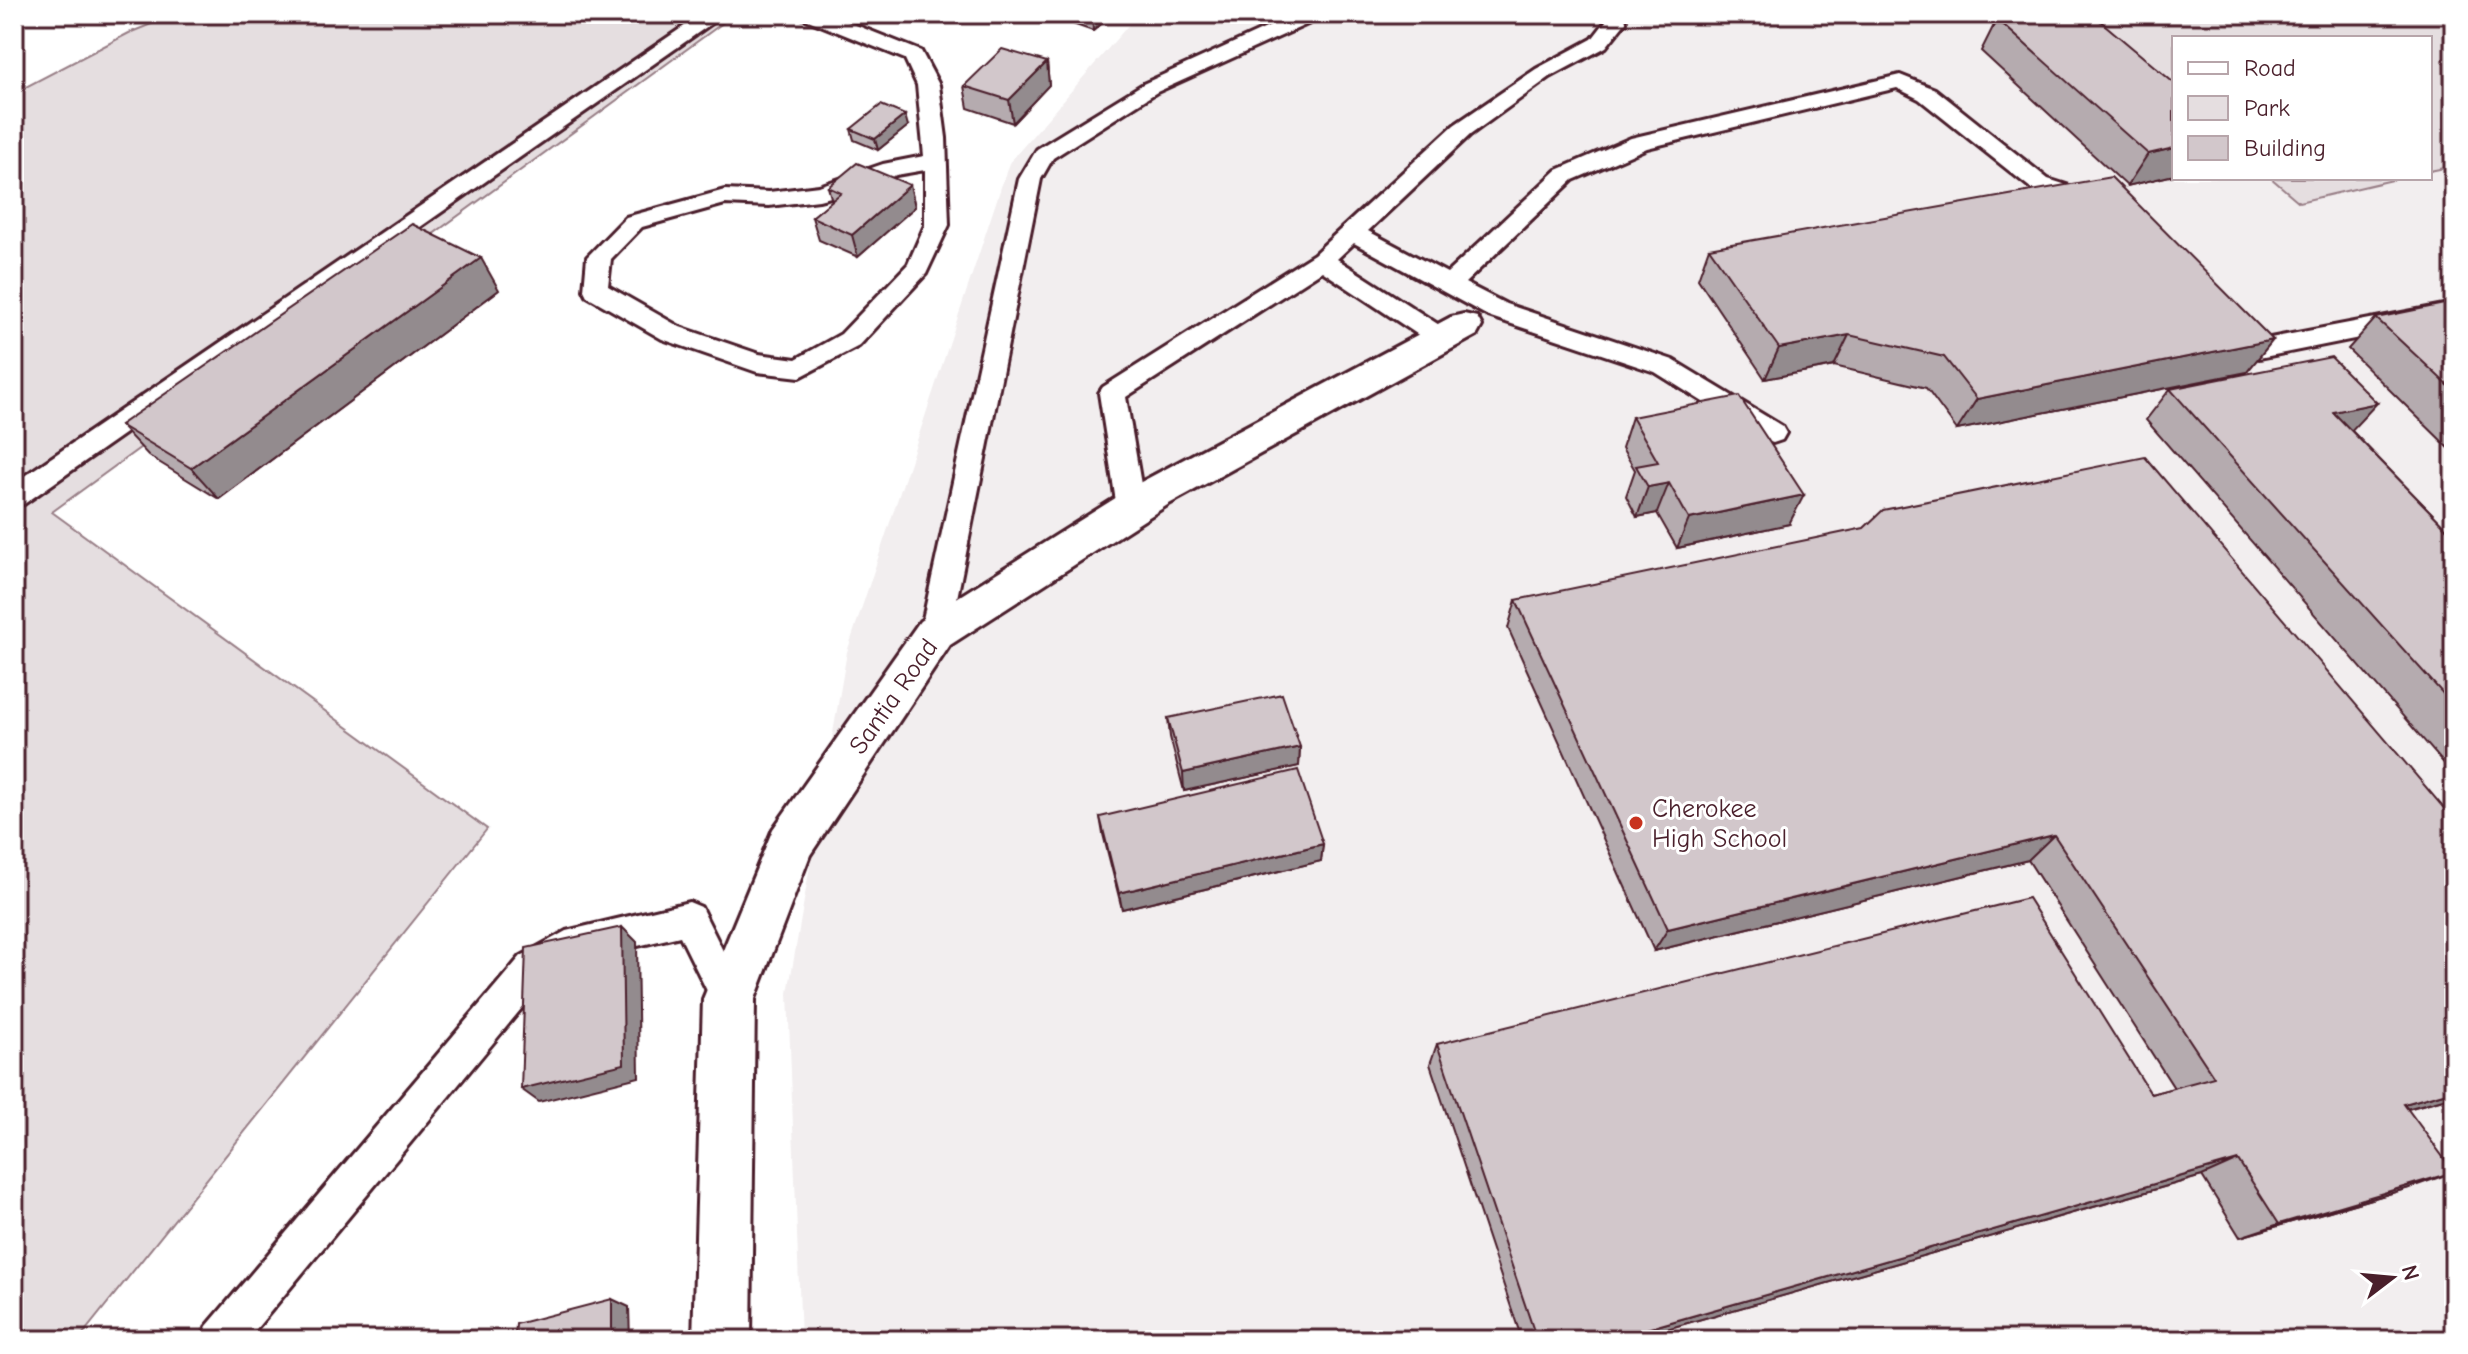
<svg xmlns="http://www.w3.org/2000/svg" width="2468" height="1354" font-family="'Comic Neue',sans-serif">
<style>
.built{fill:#f2eeef;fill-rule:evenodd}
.green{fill:#e5dee0;stroke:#987e86;stroke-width:2}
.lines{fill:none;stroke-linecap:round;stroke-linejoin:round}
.service-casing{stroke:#4a1f2b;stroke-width:6}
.minor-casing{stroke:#4a1f2b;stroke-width:6}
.service{fill:#fff;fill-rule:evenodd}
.minor{fill:#fff;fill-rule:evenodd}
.wall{fill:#b5abaf;stroke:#4a1f2b;stroke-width:2}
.shaded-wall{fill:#938b8e;stroke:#4a1f2b;stroke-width:2}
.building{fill:#d2c7cb;stroke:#4a1f2b;stroke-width:2}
.poi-dot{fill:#c8321e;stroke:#fff;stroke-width:3}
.labels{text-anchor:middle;stroke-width:6;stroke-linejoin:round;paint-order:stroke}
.street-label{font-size:26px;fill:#4a1f2b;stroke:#fff}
.poi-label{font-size:26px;fill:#4a1f2b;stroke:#fff;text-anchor:start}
</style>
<rect width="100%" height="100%" fill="#fff"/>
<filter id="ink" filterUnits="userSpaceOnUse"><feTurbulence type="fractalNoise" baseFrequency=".0125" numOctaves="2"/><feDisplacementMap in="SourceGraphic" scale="16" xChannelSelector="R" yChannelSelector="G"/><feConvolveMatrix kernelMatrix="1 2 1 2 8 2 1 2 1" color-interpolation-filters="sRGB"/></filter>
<g filter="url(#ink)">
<!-- built -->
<path class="built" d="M1138,14h1316v1326h-1653l-13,-347 59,-341 162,-489zM2174,38h256v140h-256z"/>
<!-- green -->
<g class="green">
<polygon points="176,14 735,14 52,512 487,829 78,1340 14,1340 14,93 129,33"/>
<polygon points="2112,14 2454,14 2454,166 2430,171 2430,38 2174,38 2174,96 2083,20"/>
<polygon points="2271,178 2401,178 2299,202"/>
</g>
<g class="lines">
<defs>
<g id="service">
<polygon points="702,14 725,14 24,504 14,507 14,483"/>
<path d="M800,14h28l93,37 18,34 7,53 3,87 -23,49 -67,72 -59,31 -43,-5 -95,-33 -75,-43 -3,-6 3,-33 39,-40 99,-27 44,2 50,-6 64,-22 41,-8 -7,-71 -12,-26 -102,-41zM925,170v55l-17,39 -67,70 -45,25 -37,-5 -79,-27 -72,-41 3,-27 31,-32 83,-23 44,2 50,-6 43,-11 34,-14z"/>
<polygon points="1297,14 1324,14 1321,18 1157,92 1053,158 1041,179 950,633 945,641 935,645 925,641 920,633 1019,179 1037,149 1143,84"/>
<polygon points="1605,14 1625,14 1626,22 1606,47 1550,77 1470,135 1368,231 1447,273 1557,170 1631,138 1900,75 1935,89 2048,179 2098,195 2101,200 2098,205 2090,207 2032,189 1919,99 1897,88 1647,148 1573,180 1465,283 1506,304 1673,360 1782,426 1786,433 1782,440 1773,443 1764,440 1655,372 1488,316 1354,243 1337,259 1450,332 1453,338 1450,344 1441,347 1432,344 1322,271 1126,397 1145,508 1141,515 1131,518 1121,515 1117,508 1099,393 1103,387 1314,254 1454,125 1536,69 1592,39 1606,21"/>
<path d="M2454,303v16l-195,39 -9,-3 -24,-29 3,-6c18,-5 25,7 36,19z"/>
<polygon points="689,902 701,907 741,987 746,999 741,1011 729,1016 717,1011 680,936 574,961 545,980 247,1340 201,1340 207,1326 521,956 566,931"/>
</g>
<polygon id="minor" points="1464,314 1477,317 1482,326 1477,335 1169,504 950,645 810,855 755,999 751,1340 693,1340 703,999 773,829 920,621 1141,482 1451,317"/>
</defs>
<!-- service casing -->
<use href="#service" class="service-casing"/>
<!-- minor casing -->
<use href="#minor" class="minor-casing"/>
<!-- service -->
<use href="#service" class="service"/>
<!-- minor -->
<use href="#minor" class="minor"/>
</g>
<!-- wall -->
<g class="wall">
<polygon points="1044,14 1113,14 1093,31"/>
<polygon points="1997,19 2174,83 2174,175 2127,186 1981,51"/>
<polygon points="1047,62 1049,85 1013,123 968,108 964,86"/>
<polygon points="908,126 878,150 854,140 851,129"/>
<polygon points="910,185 915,207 858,257 819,240 812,217 832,201 828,187"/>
<polygon points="1709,248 2247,372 1957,430 1926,388 1834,366 1765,379 1698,279"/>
<polygon points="499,290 219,499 149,456 120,425"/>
<polygon points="2454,302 2454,453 2348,349 2376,318"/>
<polygon points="2170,389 2351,430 2454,536 2454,775 2146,420"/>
<polygon points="1632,417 1789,524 1677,548 1657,513 1637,517 1626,496 1635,470 1622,448"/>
<polygon points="1516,600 2454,820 2454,1096 2408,1109 2409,1188 2240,1237 2202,1176 1628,1340 1522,1340 1430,1064 1437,1044 2151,1094 2174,1088 2028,860 1654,951 1508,628"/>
<polygon points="1168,718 1300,747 1299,766 1184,791 1170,737"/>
<polygon points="1100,817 1323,844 1321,861 1122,909 1103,834"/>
</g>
<!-- shaded-wall -->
<g class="shaded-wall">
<polygon points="1092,14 1113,14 1093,31"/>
<polygon points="1047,62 1049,85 1013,123 1009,100"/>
<polygon points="905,115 908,126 878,150 875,139"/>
<polygon points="2174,148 2174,175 2127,186 2148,154"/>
<polygon points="910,185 915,207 858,257 852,235"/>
<polygon points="481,258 499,290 219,499 191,468"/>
<polygon points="1849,335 1834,366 1765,379 1779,348"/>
<polygon points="2273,340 2247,372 1957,430 1977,399"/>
<polygon points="2377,403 2348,434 2333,412"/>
<polygon points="1669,483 1657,513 1637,517 1648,487"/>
<polygon points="1804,495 1789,524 1677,548 1689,519"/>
<polygon points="1300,747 1299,766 1184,791 1183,773"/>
<polygon points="2054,835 2028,860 1654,951 1668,929"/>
<polygon points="1323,844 1321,861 1122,909 1119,893"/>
<polygon points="622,927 637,942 639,1077 539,1102 521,1089"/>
<polygon points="2454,1090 2454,1096 2362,1121 2404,1104"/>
<polygon points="2238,1160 2202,1176 1628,1340 1608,1340"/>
<polygon points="2454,1172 2409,1188 2240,1237 2279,1224"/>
<polygon points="612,1299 629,1307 630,1340 612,1340"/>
</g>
<!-- building -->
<g class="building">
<polygon points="2023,14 2092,14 2174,83 2174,148 2148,154 1997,19"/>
<polygon points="1002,49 1047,62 1009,100 964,86"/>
<polygon points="881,105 905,115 875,139 851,129"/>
<polygon points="857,163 910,185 852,235 812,217 841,193 828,187"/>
<polygon points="2111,177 2273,340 1977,399 1944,357 1849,335 1779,348 1709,248"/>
<polygon points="412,224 481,258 191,468 120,425"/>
<polygon points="2454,302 2454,391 2376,318"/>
<polygon points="2331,357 2377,403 2333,412 2454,536 2454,706 2170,389"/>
<polygon points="1739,396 1804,495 1689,519 1669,483 1648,487 1636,466 1658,462 1632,417"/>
<polygon points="2145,457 2454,820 2454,1090 2404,1104 2454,1172 2279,1224 2238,1160 1608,1340 1537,1340 1437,1044 2028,898 2151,1094 2214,1077 2054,835 1668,929 1516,600 1864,528 1883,510"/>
<polygon points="1282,694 1300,747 1183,773 1168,718"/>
<polygon points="1298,770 1323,844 1119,893 1100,817"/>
<polygon points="622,927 624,1064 521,1089 526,948"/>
<polygon points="612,1299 612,1340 515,1340 516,1324"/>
</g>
</g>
<!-- markers -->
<circle class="poi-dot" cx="1636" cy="823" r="8"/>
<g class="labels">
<!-- street labels -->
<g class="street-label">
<text transform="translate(893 696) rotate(-55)" y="9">Santia Road</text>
</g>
<!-- poi labels -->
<g class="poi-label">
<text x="1652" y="817">Cherokee<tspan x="1652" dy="30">High School</tspan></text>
</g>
</g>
<!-- margin -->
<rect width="2468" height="1354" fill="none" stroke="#fff" stroke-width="48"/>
<rect x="24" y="24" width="2420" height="1306" fill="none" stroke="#4a1f2b" stroke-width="3" filter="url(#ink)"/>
<!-- legend -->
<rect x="2172" y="36" width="260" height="144" fill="#ffffff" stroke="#b7a5aa" stroke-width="2"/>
<rect x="2188" y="62" width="40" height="12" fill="#ffffff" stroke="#b7a5aa" stroke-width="2"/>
<text x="2244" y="76" font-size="24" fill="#4a1f2b">Road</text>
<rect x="2188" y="96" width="40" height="24" fill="#e5dee0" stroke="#b7a5aa" stroke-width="2"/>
<text x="2244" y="116" font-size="24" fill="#4a1f2b">Park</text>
<rect x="2188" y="136" width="40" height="24" fill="#d2c7cb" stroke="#b7a5aa" stroke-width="2"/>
<text x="2244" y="156" font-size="24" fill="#4a1f2b">Building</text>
<!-- north arrow -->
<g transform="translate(2392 1278) rotate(74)" stroke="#ffffff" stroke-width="6" paint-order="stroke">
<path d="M0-6L14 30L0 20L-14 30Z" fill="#4a1f2b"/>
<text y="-12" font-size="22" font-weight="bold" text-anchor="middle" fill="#4a1f2b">N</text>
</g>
</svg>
